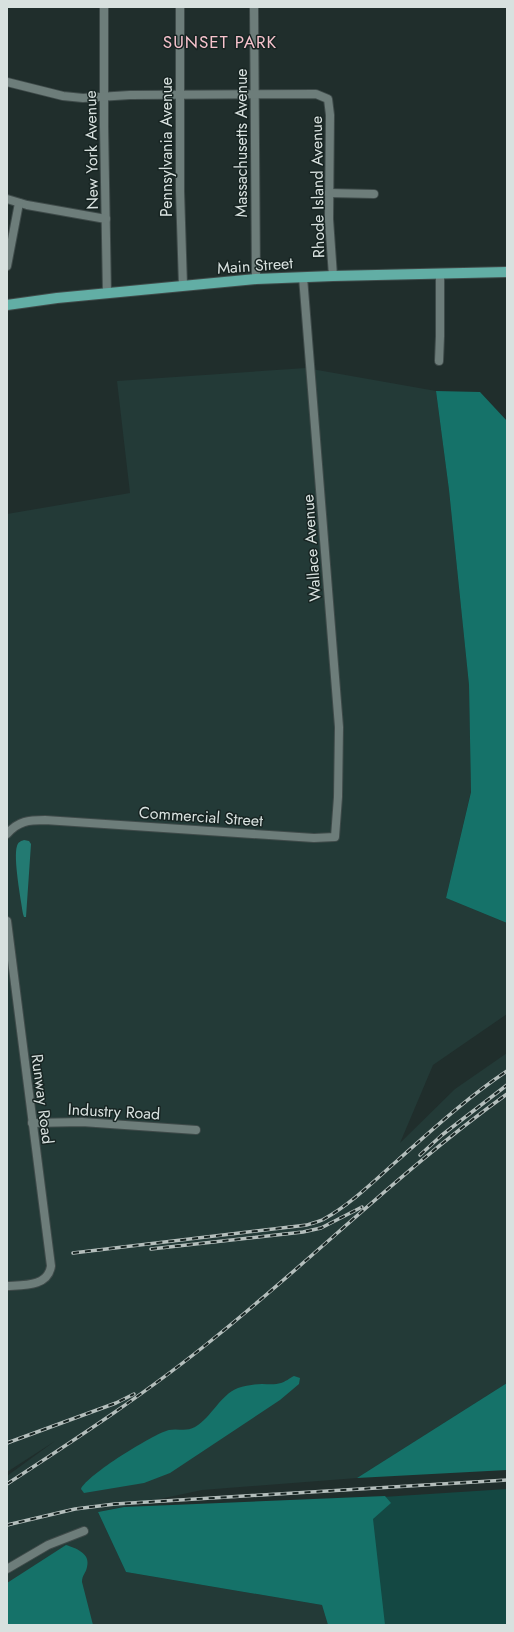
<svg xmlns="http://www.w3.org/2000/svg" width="514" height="1632" font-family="Jost,sans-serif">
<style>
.built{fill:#233a37}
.green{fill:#144843}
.forest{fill:#157269}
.water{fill:#237a72}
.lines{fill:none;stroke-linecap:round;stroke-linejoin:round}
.minor-casing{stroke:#3f4b4a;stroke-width:10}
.major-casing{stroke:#3f4b4a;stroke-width:12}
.minor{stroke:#6d7d7a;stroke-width:8}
.major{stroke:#62aea5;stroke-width:10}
.rail-casing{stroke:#b4bebc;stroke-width:3.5}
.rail{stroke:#172422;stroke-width:2;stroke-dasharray:6;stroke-linecap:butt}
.labels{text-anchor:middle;stroke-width:3;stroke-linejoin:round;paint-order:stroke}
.street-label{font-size:16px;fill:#d8e1df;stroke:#172422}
.neighbourhood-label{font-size:17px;letter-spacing:1px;fill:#f7c3cd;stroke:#172422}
</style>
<rect width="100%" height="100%" fill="#202e2c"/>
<!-- built -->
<polygon class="built" points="306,368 436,391 449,490 469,685 471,791 446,898 507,923 507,1014 433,1065 400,1143 455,1089 507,1053 507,1383 357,1478 202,1490 98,1512 126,1572 322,1605 328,1625 7,1625 7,1476 55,1441 7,1472 7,514 130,493 117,381"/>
<!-- green -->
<polygon class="green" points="507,1489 507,1625 382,1625 367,1498"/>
<!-- forest -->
<g class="forest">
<polygon points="436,391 480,392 507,421 507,923 446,898 471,792 469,685 449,490"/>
<path d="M294,1376l6,2 -1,6 -19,16 -110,73 -26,10 -60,10 -3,-4c6,-14 72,-55 88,-59 9,-2 17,2 26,-3 17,-10 25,-32 43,-39 7,-2 17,-4 24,-4 6,0 13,1 19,-1 4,-1 9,-5 13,-7z"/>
<polygon points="507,1383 507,1470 357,1478"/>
<polygon points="385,1496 391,1503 373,1519 385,1625 328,1625 322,1605 126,1572 98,1512 124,1507"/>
<path d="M66,1545c9,3 25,8 21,22 -1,6 -5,8 -5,15l11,43h-86v-42z"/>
</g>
<!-- water -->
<path class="water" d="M24,840l5,1 2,3 -5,73h-2l-1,-3c-2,-14 -10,-56 -6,-68 1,-4 4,-5 7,-6z"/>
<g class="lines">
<defs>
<g id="minor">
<polyline points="104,7 104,126 107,294"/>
<polyline points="180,7 180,191 183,286"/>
<polyline points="254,7 256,279"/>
<polyline points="7,82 63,96 83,98 130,95 316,94 328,99 330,115 329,219 333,276"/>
<polyline points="329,193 374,194"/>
<polyline points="7,199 27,205 106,219"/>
<polyline points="7,266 19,203"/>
<polyline points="439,361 440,336 440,273"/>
<path d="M7,834c11,-13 22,-14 38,-14l269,18 21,-1 3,-40 1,-70 -36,-450"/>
<path d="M7,921l44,345c-3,21 -28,19 -44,20"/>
<polyline points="32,1123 82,1122 196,1130"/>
<polyline points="7,1569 48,1545 84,1531"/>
</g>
<polyline id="major" points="7,305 57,298 256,279 333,276 507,272"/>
</defs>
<!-- minor casing -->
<use href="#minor" class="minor-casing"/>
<!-- major casing -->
<use href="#major" class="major-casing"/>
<!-- minor -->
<use href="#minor" class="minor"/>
<!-- major -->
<use href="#major" class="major"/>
<defs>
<g id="rail">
<polyline points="420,1155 442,1135 507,1085"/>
<polyline points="151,1249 303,1232 321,1228 362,1207"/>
<path d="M73,1253l234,-28c5,-2 12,-3 17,-6 27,-15 51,-39 74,-59 35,-31 70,-63 109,-89"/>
<polyline points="7,1443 116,1403 134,1394"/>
<path d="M7,1484c72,-47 144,-94 211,-149 98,-79 187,-168 289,-241"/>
<polyline points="7,1525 75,1509 115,1504 507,1480"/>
</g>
</defs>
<!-- rail casing -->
<use href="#rail" class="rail-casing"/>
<!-- rail -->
<use href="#rail" class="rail"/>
</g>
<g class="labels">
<!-- street labels -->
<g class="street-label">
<text transform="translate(241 143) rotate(-90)" y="6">Massachusetts Avenue</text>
<text transform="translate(166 147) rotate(-90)" y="6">Pennsylvania Avenue</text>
<text transform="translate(91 150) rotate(-91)" y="6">New York Avenue</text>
<text transform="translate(317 187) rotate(-91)" y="6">Rhode Island Avenue</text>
<text transform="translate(255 265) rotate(-4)" y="6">Main Street</text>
<text transform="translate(311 548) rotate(-94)" y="6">Wallace Avenue</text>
<text transform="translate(201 816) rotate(4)" y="6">Commercial Street</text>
<text transform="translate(43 1099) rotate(83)" y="6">Runway Road</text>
<text transform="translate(114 1111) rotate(3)" y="6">Industry Road</text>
</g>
<!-- neighbourhood labels -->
<g class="neighbourhood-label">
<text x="220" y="48">SUNSET PARK</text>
</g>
</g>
<!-- border -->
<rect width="514" height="1632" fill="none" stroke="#d8e1df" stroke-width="16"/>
</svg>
